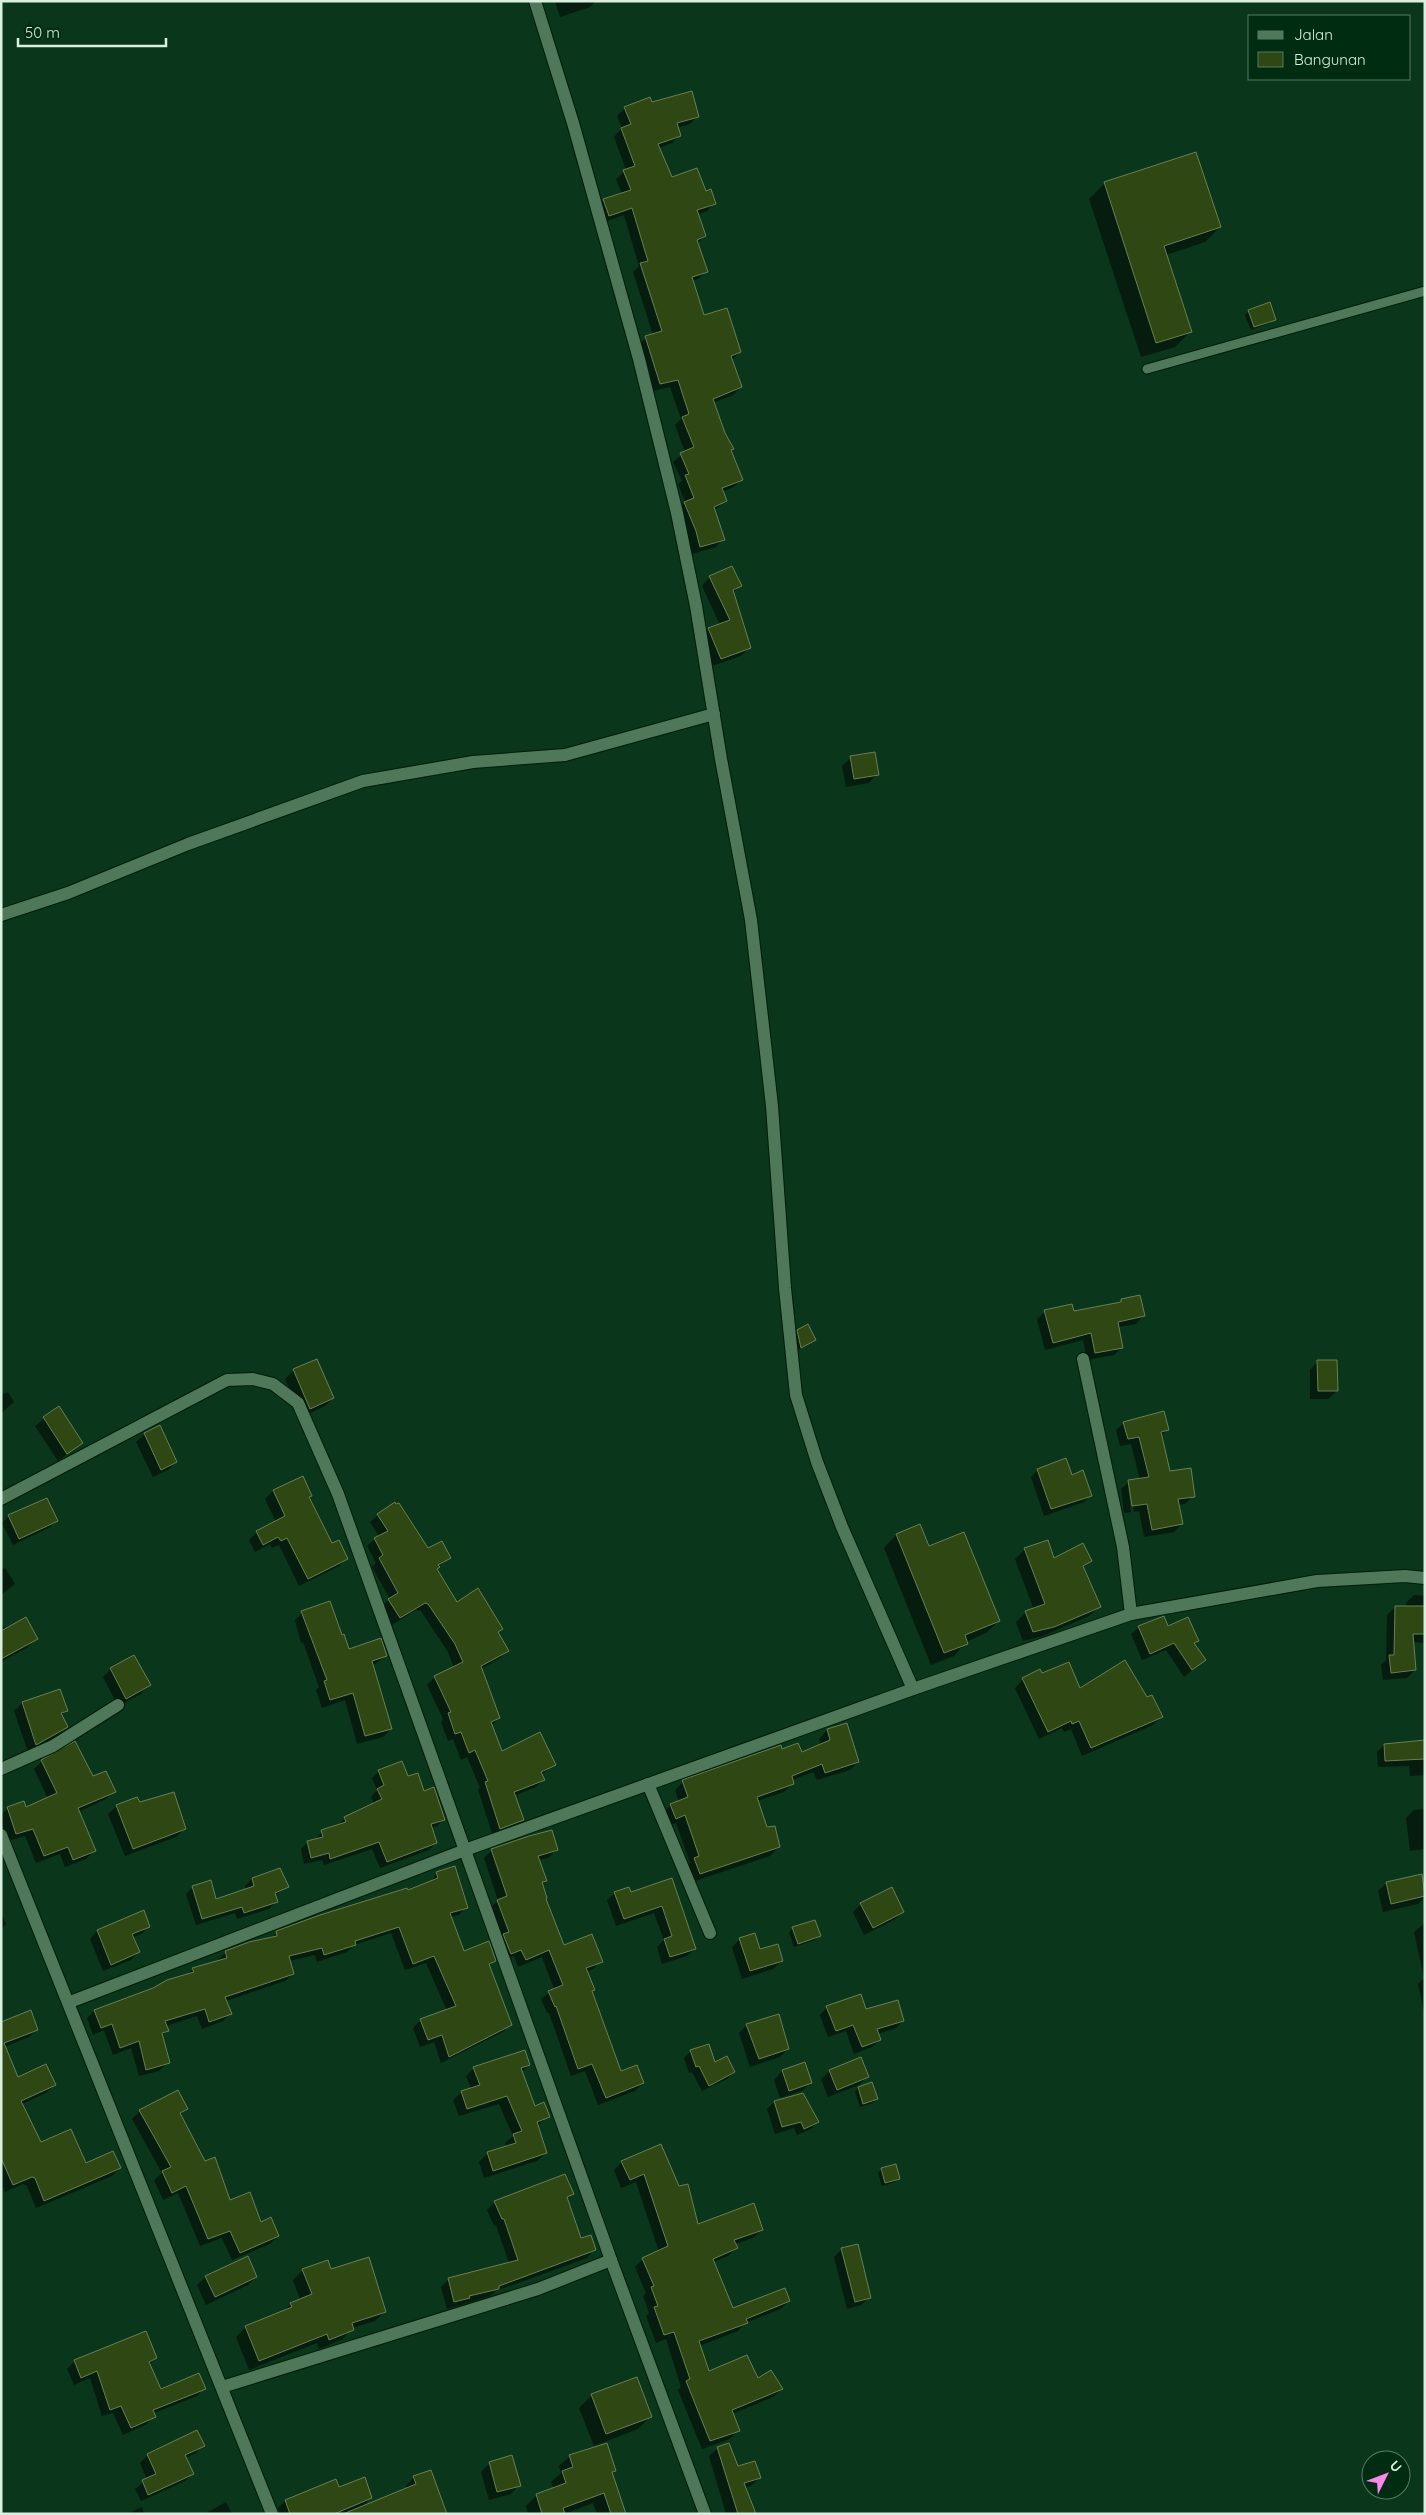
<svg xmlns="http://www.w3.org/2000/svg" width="1426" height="2515" font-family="Quicksand,sans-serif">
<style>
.shadow{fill:#0007}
.building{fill:#2e4713;stroke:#688055}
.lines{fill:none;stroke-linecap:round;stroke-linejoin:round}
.lane-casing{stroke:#001c08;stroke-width:11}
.street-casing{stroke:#001c08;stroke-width:14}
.lane{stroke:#4e7859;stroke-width:9}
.street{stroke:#4e7859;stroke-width:12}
</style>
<rect width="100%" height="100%" fill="#0a361b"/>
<!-- shadow -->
<g class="shadow">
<polygon points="555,1 596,1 590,7 560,17"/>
<polygon points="652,104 698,116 690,124 677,128 680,135 672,143 659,148 671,179 705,193 715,203 707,211 697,215 705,236 697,244 706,271 698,279 692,281 704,317 740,352 731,360 741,387 733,395 713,403 741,480 734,487 722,492 726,501 714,510 723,539 716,547 692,554 689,539 677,511 685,502 678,484 682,481 673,462 685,452 675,425 681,419 670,387 653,391 638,345 646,338 653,335 633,272 639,266 624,215 601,223 596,208 604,200 622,194 616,179 626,170 614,137 622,128 617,116 625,108"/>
<polygon points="1105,183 1220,227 1205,242 1166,255 1191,331 1175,347 1141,357 1089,199"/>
<polygon points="1249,311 1274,319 1270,323 1251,330 1245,315"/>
<polygon points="710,577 740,586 733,593 749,648 741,656 712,666 700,637 708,629 720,625 702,586"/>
<polygon points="851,758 877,774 869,783 846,787 842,766"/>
<polygon points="1121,1301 1143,1316 1136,1324 1118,1327 1122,1347 1114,1355 1087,1360 1083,1340 1045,1350 1037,1319 1045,1312 1073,1313 1118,1303"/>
<polygon points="798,1331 815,1340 798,1350 794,1335"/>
<polygon points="316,1360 333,1398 325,1406 302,1417 285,1379 293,1371"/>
<polygon points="1318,1361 1337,1391 1328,1399 1310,1399 1310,1370"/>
<polygon points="8,1392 14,1402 1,1413 1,1395"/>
<polygon points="58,1408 82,1443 58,1461 35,1426"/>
<polygon points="1124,1423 1168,1429 1161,1436 1169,1472 1193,1496 1185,1504 1178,1505 1182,1524 1174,1532 1144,1537 1139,1511 1134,1512 1130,1486 1128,1486 1131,1512 1124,1513 1121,1489 1129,1482 1140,1480 1131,1444 1120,1446 1116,1430"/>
<polygon points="145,1434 176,1462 168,1470 153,1477 136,1442"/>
<polygon points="1038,1470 1071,1476 1091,1495 1084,1502 1044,1516 1031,1477"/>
<polygon points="273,1491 311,1495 308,1498 332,1545 347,1558 339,1566 299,1586 279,1545 272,1548 270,1544 255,1552 249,1540 257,1532 276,1522 265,1499"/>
<polygon points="46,1500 56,1521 50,1527 13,1545 2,1523 8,1517"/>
<polygon points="378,1515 427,1550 449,1558 436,1569 457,1604 502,1629 497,1633 507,1651 500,1658 481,1669 499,1718 491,1726 502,1753 555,1764 541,1775 543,1780 536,1787 514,1796 522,1820 514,1828 493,1836 478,1790 480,1788 467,1757 461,1760 453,1739 448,1741 441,1722 443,1719 427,1685 435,1677 454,1668 448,1652 421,1611 416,1610 392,1625 381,1607 390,1599 372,1567 376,1563 367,1546 379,1536 370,1522"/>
<polygon points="919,1526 928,1547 999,1621 986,1633 966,1642 954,1656 931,1665 884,1548 896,1535"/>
<polygon points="1025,1549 1053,1559 1090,1561 1083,1568 1099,1607 1089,1616 1043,1636 1023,1641 1016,1622 1026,1612 1034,1610 1015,1559"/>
<polygon points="5,1568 15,1584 1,1595 1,1570"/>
<polygon points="1414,1595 1425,1596 1425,1643 1412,1642 1415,1670 1407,1678 1383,1680 1381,1665 1386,1660 1387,1615 1395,1607 1406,1607 1406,1603"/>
<polygon points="304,1611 341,1637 348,1650 386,1656 372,1666 391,1729 383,1737 357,1744 345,1700 322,1708 316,1690 319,1687 303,1642 301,1643 295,1620"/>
<polygon points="1,1623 6,1630 36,1638 28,1647 1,1662"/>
<polygon points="1139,1627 1168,1627 1198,1641 1194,1644 1205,1660 1184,1677 1166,1650 1142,1660 1131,1634"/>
<polygon points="111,1669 149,1685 141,1694 118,1706 103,1677"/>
<polygon points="1041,1674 1079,1690 1147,1699 1161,1717 1153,1725 1082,1756 1071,1729 1064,1732 1062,1728 1039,1739 1015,1688 1023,1679"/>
<polygon points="22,1703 66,1711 61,1716 67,1727 58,1735 28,1752 14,1711"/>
<polygon points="846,1725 858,1762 850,1770 817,1780 813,1772 792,1780 793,1783 784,1792 757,1801 767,1829 779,1847 770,1856 692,1882 686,1867 690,1863 676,1823 668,1826 663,1813 671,1805 679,1802 675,1790 683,1782 781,1750 801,1753 821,1745 819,1739 827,1730"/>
<polygon points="1425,1742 1425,1775 1410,1776 1409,1766 1378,1767 1377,1752 1384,1745"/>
<polygon points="42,1761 92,1778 114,1791 106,1799 78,1812 94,1851 86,1859 65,1867 60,1854 36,1863 25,1836 8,1841 1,1820 1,1815 8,1808 25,1809 48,1799 34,1769"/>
<polygon points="379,1771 407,1778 423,1792 444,1819 437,1826 431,1828 436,1843 429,1850 380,1868 372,1849 324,1865 322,1860 304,1864 301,1849 308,1842 315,1840 322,1832 338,1825 345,1818 374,1804 371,1797 377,1790 372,1778"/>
<polygon points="139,1804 184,1829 176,1837 125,1856 108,1814 117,1806"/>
<polygon points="1425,1809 1425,1849 1410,1851 1406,1818 1414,1810"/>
<polygon points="492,1850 556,1850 548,1858 538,1860 545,1880 541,1884 544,1899 563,1947 601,1961 593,1969 586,1972 594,1990 591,1993 620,2073 643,2083 635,2091 598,2105 585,2071 571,2076 549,2013 547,2013 541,1999 554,1989 542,1957 518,1967 514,1956 503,1961 490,1908 498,1901 484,1858"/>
<polygon points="280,1870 287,1887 274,1896 276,1902 269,1909 237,1919 235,1913 196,1925 186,1894 193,1887 216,1900 247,1890 245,1886 252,1879"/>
<polygon points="437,1873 466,1907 459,1915 450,1917 463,1953 494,1961 489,1966 511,2024 503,2032 441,2063 434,2042 420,2047 413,2028 421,2020 447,2011 426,1963 405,1970 391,1933 354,1945 347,1952 317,1962 315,1955 289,1961 293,1974 285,1981 226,2001 230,2014 223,2021 202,2029 197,2016 166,2026 167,2031 161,2037 167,2063 159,2071 139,2076 131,2048 113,2055 104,2030 93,2035 87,2018 94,2011 187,1975 193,1969 219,1962 218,1960 226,1952 271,1939 277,1932 430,1883"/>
<polygon points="1421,1875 1425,1897 1418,1904 1383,1912 1378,1891 1387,1883"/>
<polygon points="671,1880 695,1949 687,1956 662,1964 657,1947 664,1940 654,1913 616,1926 607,1900 615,1893 630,1894"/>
<polygon points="861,1904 903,1912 894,1920 864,1935 853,1912"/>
<polygon points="143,1912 149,1927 141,1934 132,1938 138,1952 131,1960 103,1971 90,1939 97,1931"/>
<polygon points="1,1913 6,1924 1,1929"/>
<polygon points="1425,1923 1425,2016 1418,1984 1424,1978 1414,1932"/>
<polygon points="793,1928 819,1936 815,1940 794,1947 789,1932"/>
<polygon points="740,1939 759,1951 782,1961 773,1969 742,1979 732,1947"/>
<polygon points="827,2007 866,2010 903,2021 896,2028 878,2034 880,2040 872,2047 854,2054 846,2031 828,2037 820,2015"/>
<polygon points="1,2023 37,2029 29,2037 4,2047 17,2079 54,2085 46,2093 22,2104 40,2144 85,2165 120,2168 112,2176 36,2208 27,2186 23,2184 5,2192 1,2184"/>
<polygon points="747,2025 788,2049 780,2057 750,2067 739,2033"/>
<polygon points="708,2046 715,2064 734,2072 727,2079 702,2091 692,2072 689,2073 684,2058 690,2052"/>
<polygon points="804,2064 811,2082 802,2091 780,2098 774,2080 782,2071"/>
<polygon points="529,2065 522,2072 534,2107 548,2116 537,2126 546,2153 537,2161 484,2178 479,2162 487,2154 507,2147 505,2143 513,2136 499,2104 459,2116 453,2100 462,2092 471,2089 466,2076 474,2068"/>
<polygon points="830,2071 867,2077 859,2085 828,2097 821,2079"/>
<polygon points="858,2088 877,2099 873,2103 860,2107 855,2092"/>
<polygon points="803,2094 817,2122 811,2129 797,2135 794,2128 775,2134 767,2109 774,2102"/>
<polygon points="186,2109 180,2115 204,2162 229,2202 278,2236 270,2244 232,2260 222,2238 200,2246 178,2193 163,2200 154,2180 162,2173 132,2119 140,2111"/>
<polygon points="622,2162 678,2187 697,2225 762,2230 753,2238 735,2244 736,2248 728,2256 713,2262 732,2309 789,2300 781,2309 745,2323 738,2331 699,2346 708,2373 758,2379 782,2389 773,2397 732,2414 738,2430 730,2439 702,2449 678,2390 681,2387 666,2339 656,2343 646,2316 649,2313 643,2296 646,2293 635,2267 643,2259 659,2252 636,2182 621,2188 614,2170"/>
<polygon points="882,2169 898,2178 895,2182 882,2186 878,2173"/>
<polygon points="572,2194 567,2199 580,2240 594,2250 587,2258 496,2291 490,2296 447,2309 441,2287 449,2279 509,2263 496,2225 494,2226 487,2210 495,2202"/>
<polygon points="842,2249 870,2297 861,2305 847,2309 834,2257"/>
<polygon points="303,2270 330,2270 385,2311 375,2321 352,2328 343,2339 319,2349 317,2343 249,2370 236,2337 246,2327 282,2312 291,2304 300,2300 293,2280"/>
<polygon points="206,2277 256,2277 248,2285 206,2305 197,2285"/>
<polygon points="156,2358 149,2365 160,2391 204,2388 197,2396 154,2413 155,2416 147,2424 123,2435 113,2413 102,2416 90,2378 74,2385 67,2369 75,2361"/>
<polygon points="592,2395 651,2416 638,2429 594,2446 579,2408"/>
<polygon points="203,2445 196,2453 185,2458 192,2474 185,2481 141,2501 135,2489 147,2479 140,2463 148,2455"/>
<polygon points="718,2448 737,2468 759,2478 751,2486 745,2488 754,2514 726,2514 709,2456"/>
<polygon points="570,2456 615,2471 611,2474 625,2514 597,2514 593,2503 564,2514 528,2514 526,2506 536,2496 554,2489 551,2482 561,2473 559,2466"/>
<polygon points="490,2463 519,2485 511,2494 489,2500 481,2472"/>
<polygon points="414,2477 446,2514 407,2489 406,2486"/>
<polygon points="338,2488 371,2498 363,2506 343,2514 280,2514 278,2508 285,2501"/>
<polygon points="226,2502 232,2514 204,2514"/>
<polygon points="142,2507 144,2514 127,2514"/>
</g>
<!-- building -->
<g class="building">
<polygon points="692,91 699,117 677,123 681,136 658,144 672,177 697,168 706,191 711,189 716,204 697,210 706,236 697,240 708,272 692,277 704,315 727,308 741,352 731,356 742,387 713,399 725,433 734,449 731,450 743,480 722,488 727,501 714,507 725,540 700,547 696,531 684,502 694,498 685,475 689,474 680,453 694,447 682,417 689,414 678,380 660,384 645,336 662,331 640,263 648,261 632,208 609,216 603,199 631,190 623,170 635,166 621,128 631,124 624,107 650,97 652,102"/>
<polygon points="1196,152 1221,227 1164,246 1192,332 1156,343 1104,182"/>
<polygon points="1270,302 1276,320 1254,327 1248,310"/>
<polygon points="732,566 742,586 733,590 751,648 721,659 708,628 730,620 709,576"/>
<polygon points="875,752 879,775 854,779 850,756"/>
<polygon points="1140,1295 1145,1316 1118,1322 1123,1348 1095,1353 1091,1333 1053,1343 1044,1310 1072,1304 1074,1311 1121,1302 1121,1299"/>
<polygon points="808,1324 816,1340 801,1348 797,1330"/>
<polygon points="317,1359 334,1398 310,1409 293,1369"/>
<polygon points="1317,1360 1337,1360 1338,1391 1318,1391"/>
<polygon points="59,1406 83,1443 67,1454 43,1417"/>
<polygon points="1164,1411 1169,1430 1161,1432 1170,1471 1191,1468 1195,1497 1178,1499 1183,1524 1152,1530 1147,1504 1132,1506 1128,1480 1149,1477 1139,1437 1128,1439 1123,1422"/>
<polygon points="160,1425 177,1462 161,1470 144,1433"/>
<polygon points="1066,1458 1072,1475 1083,1470 1092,1496 1051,1509 1037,1469"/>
<polygon points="303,1476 312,1496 309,1497 332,1543 339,1540 348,1559 308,1579 287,1538 281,1541 278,1537 263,1545 256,1531 285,1516 273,1490"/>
<polygon points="47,1498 58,1521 19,1539 8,1515"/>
<polygon points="395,1502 396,1504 399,1503 428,1548 442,1541 451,1558 438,1565 440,1567 437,1569 457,1602 478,1588 503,1629 498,1632 509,1651 481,1666 500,1718 491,1722 502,1751 540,1732 556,1765 541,1772 545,1780 514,1792 524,1820 500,1829 485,1782 488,1781 475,1750 469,1753 461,1732 455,1734 448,1713 451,1712 434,1676 463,1662 455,1644 428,1604 425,1603 400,1618 388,1599 398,1593 379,1558 383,1555 374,1538 388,1531 377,1514"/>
<polygon points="920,1524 929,1546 964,1532 1000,1621 965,1635 968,1644 944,1653 896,1534"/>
<polygon points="1048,1540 1054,1558 1083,1543 1092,1561 1083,1566 1101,1607 1054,1627 1033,1632 1025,1611 1045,1604 1024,1548"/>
<polygon points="330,1601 342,1635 344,1634 349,1649 381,1638 387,1656 372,1661 392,1729 365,1736 353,1693 330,1700 324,1681 327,1680 301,1611"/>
<polygon points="1395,1606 1425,1606 1425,1634 1413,1634 1416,1670 1391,1673 1389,1655 1394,1655"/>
<polygon points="1164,1616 1168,1626 1188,1617 1199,1641 1194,1643 1206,1660 1192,1670 1174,1643 1150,1654 1138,1626"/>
<polygon points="26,1617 38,1639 1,1659 1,1631"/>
<polygon points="134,1655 151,1685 126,1699 110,1668"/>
<polygon points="1125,1660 1147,1697 1152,1695 1163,1717 1091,1748 1079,1721 1072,1724 1071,1721 1048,1732 1022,1678 1040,1669 1042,1673 1069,1662 1080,1688"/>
<polygon points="60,1689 68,1711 61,1713 68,1727 36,1745 22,1702"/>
<polygon points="847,1723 859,1762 825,1773 822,1764 792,1776 794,1784 757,1797 767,1827 775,1826 780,1847 700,1874 694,1858 699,1856 685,1815 676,1819 670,1804 688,1797 682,1780 781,1745 782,1749 798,1743 802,1752 830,1740 827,1729"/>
<polygon points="1425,1740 1425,1759 1385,1761 1384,1744"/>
<polygon points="75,1741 93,1776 106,1771 116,1792 78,1808 96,1851 73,1860 68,1847 44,1856 33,1829 16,1834 7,1807 24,1801 26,1807 57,1793 41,1760"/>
<polygon points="402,1761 408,1776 418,1773 424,1791 434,1787 445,1820 431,1824 437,1843 387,1862 379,1842 330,1859 329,1853 311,1858 307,1841 323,1837 321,1830 346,1822 344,1817 382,1799 377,1789 384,1785 378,1770"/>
<polygon points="174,1792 186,1829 133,1849 116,1805 137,1797 140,1802"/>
<polygon points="552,1830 558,1850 538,1856 547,1881 542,1882 547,1898 546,1899 564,1945 592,1934 603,1962 586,1968 595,1990 592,1991 621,2071 637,2065 644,2083 606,2098 592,2064 578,2069 556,2006 555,2007 548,1991 563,1985 549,1950 526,1960 521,1950 511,1954 503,1934 509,1932 497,1900 507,1896 491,1849 529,1836"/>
<polygon points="455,1866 468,1908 450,1913 464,1951 489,1941 496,1961 489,1964 512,2025 449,2057 442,2035 428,2040 420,2019 456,2006 434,1956 413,1964 399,1927 355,1941 356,1945 324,1955 322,1948 289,1956 294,1974 225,1997 232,2014 209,2022 205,2009 165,2021 169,2031 162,2033 170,2063 146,2070 139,2041 120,2048 112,2024 101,2028 94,2010 153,1988 167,1980 194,1972 192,1968 227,1958 225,1951 249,1942 277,1936 276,1931 320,1915 407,1888 408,1890 438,1878 436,1872"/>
<polygon points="280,1868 289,1887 275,1893 278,1902 244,1913 242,1907 202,1919 192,1886 211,1880 216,1899 254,1886 252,1878"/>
<polygon points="1422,1874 1425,1896 1391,1904 1386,1882"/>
<polygon points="672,1878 696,1949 670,1957 664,1939 672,1936 662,1906 624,1919 614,1892 629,1887 631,1892"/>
<polygon points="892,1887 904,1912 873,1928 860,1903"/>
<polygon points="144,1910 150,1927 132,1934 140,1952 111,1965 97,1930"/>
<polygon points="815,1920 821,1936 798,1944 792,1927"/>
<polygon points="755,1933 760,1949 778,1944 783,1961 750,1971 739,1938"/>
<polygon points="861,1994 866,2009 898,2000 904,2021 877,2029 881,2040 862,2047 853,2025 836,2031 826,2006"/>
<polygon points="31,2010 38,2030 4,2043 18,2077 46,2064 56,2085 21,2101 41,2142 71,2129 86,2163 113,2151 121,2168 44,2201 35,2178 32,2177 13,2185 1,2158 1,2022"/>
<polygon points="779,2014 789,2049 759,2059 746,2024"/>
<polygon points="709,2044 715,2062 727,2056 735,2072 709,2086 699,2066 696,2067 690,2050"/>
<polygon points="525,2050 530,2065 521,2068 535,2106 544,2102 550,2117 537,2122 547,2153 493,2171 487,2152 516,2143 513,2134 522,2131 507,2096 467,2109 461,2091 480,2085 473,2067"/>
<polygon points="861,2057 869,2077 837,2090 829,2070"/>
<polygon points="805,2062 812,2083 789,2091 782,2070"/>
<polygon points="872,2082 878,2099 863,2104 858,2087"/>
<polygon points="178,2090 188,2109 180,2113 205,2161 215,2157 230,2200 250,2192 261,2222 271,2217 279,2236 240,2253 230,2231 208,2239 186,2186 172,2193 162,2171 171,2167 139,2110"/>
<polygon points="803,2093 819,2122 804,2129 801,2122 782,2127 774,2101"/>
<polygon points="661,2144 679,2186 688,2184 698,2224 754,2203 763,2230 734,2240 738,2248 713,2259 733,2308 785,2288 790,2301 746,2319 748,2323 699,2341 709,2371 747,2355 758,2378 771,2370 783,2389 732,2410 740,2431 710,2441 686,2381 690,2379 674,2332 664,2335 654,2307 658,2306 651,2287 654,2286 642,2258 668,2246 644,2174 630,2180 621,2161"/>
<polygon points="896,2164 900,2179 885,2183 881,2168"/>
<polygon points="565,2174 574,2194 567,2197 581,2238 591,2235 596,2250 499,2286 499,2289 469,2296 470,2298 454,2302 448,2278 518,2260 504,2219 502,2219 494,2201"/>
<polygon points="858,2244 871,2298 855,2302 841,2248"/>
<polygon points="248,2256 257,2277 215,2297 205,2276"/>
<polygon points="369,2257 386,2312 352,2323 354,2330 329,2340 327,2334 259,2361 245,2326 292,2307 290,2303 312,2294 302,2269 328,2260 331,2269"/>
<polygon points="146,2331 157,2358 149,2362 161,2389 199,2373 206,2389 153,2410 156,2417 131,2428 121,2406 110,2410 97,2371 81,2378 74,2360"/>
<polygon points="637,2377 652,2417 606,2434 591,2394"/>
<polygon points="197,2430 205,2446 185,2455 194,2474 148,2495 142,2480 156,2474 147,2454"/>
<polygon points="607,2443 616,2471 612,2472 626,2514 611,2514 604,2493 563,2508 565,2514 542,2514 536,2494 566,2483 562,2471 573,2467 569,2455"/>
<polygon points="729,2443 738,2466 755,2461 761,2478 744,2483 756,2514 738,2514 717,2447"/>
<polygon points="512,2455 521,2486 497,2492 489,2462"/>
<polygon points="431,2470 447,2514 343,2514 416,2484 413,2476"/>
<polygon points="365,2477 372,2498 334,2514 290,2514 285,2500 336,2479 339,2487"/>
</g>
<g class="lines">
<defs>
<polyline id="lane" points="1147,369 1425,291"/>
<g id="street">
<polyline points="535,1 573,123 639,359 677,513 696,606 721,759 751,920 772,1106 785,1288 796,1395 817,1462 842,1527 913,1689"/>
<polyline points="1,915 68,893 188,844 363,781 473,762 565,755 714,714"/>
<polyline points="1083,1359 1123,1547 1131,1614"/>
<polyline points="1,1499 227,1380 253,1379 273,1384 298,1403 338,1494 611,2260 705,2514"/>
<polyline points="1,1769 53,1746 118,1705"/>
<polyline points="648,1784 710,1933"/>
<polyline points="1,1835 272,2514"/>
<polyline points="70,2002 465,1850 913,1689 1131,1614 1317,1581 1405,1576 1425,1578"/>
<polyline points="222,2387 538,2289 611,2260"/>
</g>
</defs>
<!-- lane casing -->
<use href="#lane" class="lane-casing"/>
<!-- street casing -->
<use href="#street" class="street-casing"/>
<!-- lane -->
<use href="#lane" class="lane"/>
<!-- street -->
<use href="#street" class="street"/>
</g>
<!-- border -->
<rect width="1426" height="2515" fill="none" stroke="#d9f0de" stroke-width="5"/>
<!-- legend -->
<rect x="1248" y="15" width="162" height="65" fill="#002c11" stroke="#577a63"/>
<rect x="1258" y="31" width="25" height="8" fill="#4e7859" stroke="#577a63"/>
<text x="1294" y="40" font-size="15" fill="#d9f0de">Jalan</text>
<rect x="1258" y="52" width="25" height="15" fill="#2e4713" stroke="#577a63"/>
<text x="1294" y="65" font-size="15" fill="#d9f0de">Bangunan</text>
<!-- north arrow -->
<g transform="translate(1386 2475) rotate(48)"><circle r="24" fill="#002c11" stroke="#577a63"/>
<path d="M0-4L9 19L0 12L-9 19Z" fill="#f888ea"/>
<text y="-8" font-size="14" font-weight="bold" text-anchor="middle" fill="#d9f0de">U</text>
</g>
<!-- scale -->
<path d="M18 38v8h148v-8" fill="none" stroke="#d9f0de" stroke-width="2.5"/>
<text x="25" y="38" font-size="15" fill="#d9f0de" stroke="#002c11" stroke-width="4" paint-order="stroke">50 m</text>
</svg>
